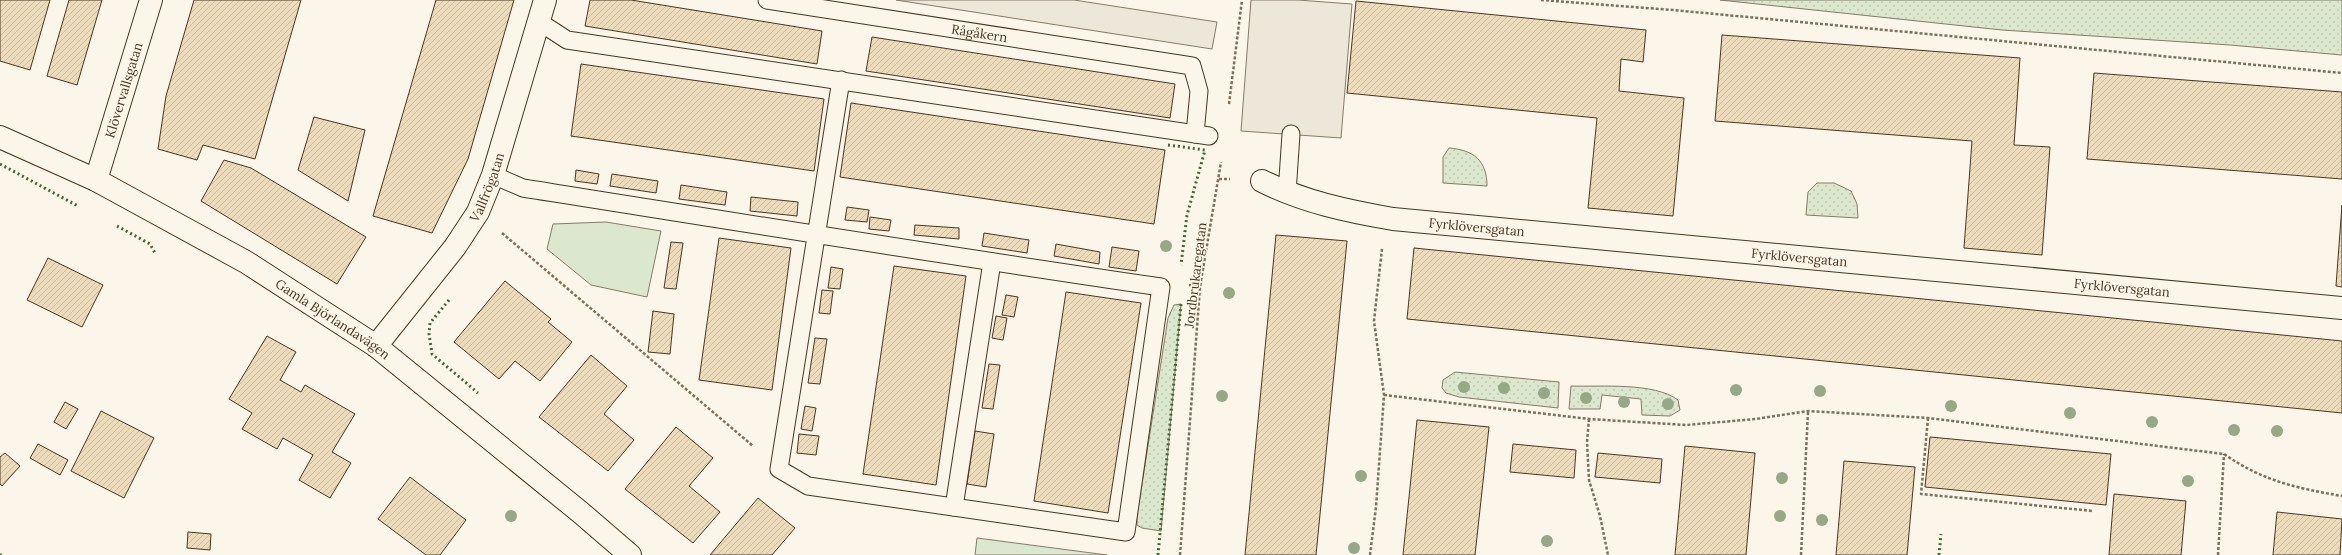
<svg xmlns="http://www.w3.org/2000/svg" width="2342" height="555" font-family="Lora,serif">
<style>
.grass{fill:url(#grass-dots);stroke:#887966}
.park{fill:#dce7d0;stroke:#887966}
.parking{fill:#ede7d9;stroke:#887966}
.building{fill:url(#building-hatch);stroke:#4a3520}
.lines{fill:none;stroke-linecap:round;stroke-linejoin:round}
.lane-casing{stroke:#4a3520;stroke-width:19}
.street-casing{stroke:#4a3520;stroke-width:24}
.path{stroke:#7f6f5c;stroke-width:2.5;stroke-dasharray:3 2;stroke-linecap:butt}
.lane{stroke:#fbf6e9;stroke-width:17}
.street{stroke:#fbf6e9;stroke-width:22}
.hedge{stroke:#436837;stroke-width:3;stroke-dasharray:2 3;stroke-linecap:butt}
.tree{fill:#96a887}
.labels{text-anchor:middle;stroke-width:3;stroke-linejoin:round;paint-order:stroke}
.street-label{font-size:13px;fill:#4a3520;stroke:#fbf6e9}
</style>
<defs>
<pattern id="grass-dots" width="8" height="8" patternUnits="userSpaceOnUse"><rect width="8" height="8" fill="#dce7d0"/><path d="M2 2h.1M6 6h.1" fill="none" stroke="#bec7b2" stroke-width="1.8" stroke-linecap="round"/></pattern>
<pattern id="building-hatch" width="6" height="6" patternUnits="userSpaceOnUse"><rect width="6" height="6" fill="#ecdcbc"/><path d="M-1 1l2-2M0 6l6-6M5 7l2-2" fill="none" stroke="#ccbda1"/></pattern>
</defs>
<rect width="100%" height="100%" fill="#fbf6e9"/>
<!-- grass -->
<g class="grass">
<polygon points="1720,0 2342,0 2342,55 2230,45 2002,30"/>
<path d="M1449,148c25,2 38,13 38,38l-44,-3v-26z"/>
<polygon points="1817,183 1834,183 1851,191 1857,204 1858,218 1806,215 1808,192"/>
<polygon points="1181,304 1161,531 1142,528 1137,525 1137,516 1168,318 1174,305"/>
<polygon points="1455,372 1559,382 1558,408 1459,397 1446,393 1442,388 1443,380"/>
<path d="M1571,386c30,1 83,-4 107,14l2,10 -10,6 -28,-1 -1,-16 -39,-4 -2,14h-31z"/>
</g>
<!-- park -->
<g class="park">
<polygon points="606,222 661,231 647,297 591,285 547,249 553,224"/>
<polygon points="977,538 1107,555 975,555"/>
</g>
<!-- parking -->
<g class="parking">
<polygon points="896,0 1074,0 1217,22 1212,49"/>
<polygon points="1251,0 1298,0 1352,4 1341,138 1241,131"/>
</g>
<!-- building -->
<g class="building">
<polygon points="0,0 50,0 30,70 0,61"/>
<polygon points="69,0 102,0 77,85 47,76"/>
<polygon points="194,0 301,0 255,159 203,145 197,160 158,149 166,96"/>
<polygon points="436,0 514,0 468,159 432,233 373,216"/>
<polygon points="590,0 631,0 822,31 817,64 585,26"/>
<polygon points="1356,1 1646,30 1643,62 1621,59 1619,91 1684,98 1673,216 1588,208 1597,118 1347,93"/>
<polygon points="1722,35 2020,58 2014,145 2050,147 2042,255 1964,248 1972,141 1715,121"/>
<polygon points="872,37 1175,84 1170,118 866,71"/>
<polygon points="581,64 824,99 814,171 571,136"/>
<polygon points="2094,73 2342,92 2342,179 2087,159"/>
<polygon points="851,103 1165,150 1154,224 840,177"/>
<polygon points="314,117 365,130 348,201 298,170"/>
<polygon points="224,160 251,168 366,237 337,284 201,201"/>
<polygon points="576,170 599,174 597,184 575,181"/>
<polygon points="612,174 658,181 656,193 610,186"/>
<polygon points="681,185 727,192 725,205 679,199"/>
<polygon points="751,197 798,202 797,216 750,211"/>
<polygon points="2342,205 2342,287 2336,286"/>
<polygon points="847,207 869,210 867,222 845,220"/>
<polygon points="870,217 891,220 889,231 869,229"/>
<polygon points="915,225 959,228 959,239 914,235"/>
<polygon points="984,233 1029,240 1027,253 982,246"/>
<polygon points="1276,235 1347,241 1316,555 1245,555"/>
<polygon points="719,238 791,248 772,390 699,380"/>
<polygon points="671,242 683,243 676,289 664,288"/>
<polygon points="1056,244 1100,252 1099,264 1054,256"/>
<polygon points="1112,247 1139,251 1136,271 1109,267"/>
<polygon points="1414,248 2342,341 2342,413 1407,319"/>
<polygon points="48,258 103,285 82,327 27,300"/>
<polygon points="894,266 966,276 936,485 863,474"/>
<polygon points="831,267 843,269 840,289 828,288"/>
<polygon points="505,281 551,319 548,322 572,342 540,381 515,361 499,379 454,342"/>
<polygon points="822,290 833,291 830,314 819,313"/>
<polygon points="1066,292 1141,303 1108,513 1034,501"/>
<polygon points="1006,295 1018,297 1014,317 1002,315"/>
<polygon points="653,311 674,314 670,354 648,352"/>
<polygon points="996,316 1007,318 1003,340 992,338"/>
<polygon points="267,336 296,352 280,380 301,392 305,385 355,414 332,452 351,463 330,498 299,480 313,455 283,438 277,449 242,429 252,413 229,399"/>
<polygon points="815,338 827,339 820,384 808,383"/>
<polygon points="591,355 627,386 604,414 634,440 608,471 539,417"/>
<polygon points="989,364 1000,365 993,409 982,408"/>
<polygon points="65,402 78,409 66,429 54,422"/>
<polygon points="805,406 816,408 812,431 801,429"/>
<polygon points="101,411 154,438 124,498 71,471"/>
<polygon points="1417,420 1489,427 1475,555 1403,555"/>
<polygon points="676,427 713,458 689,486 720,512 693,543 625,489"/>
<polygon points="975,431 994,434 986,487 967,484"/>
<polygon points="799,434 819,436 816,455 797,453"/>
<polygon points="1930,437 2111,454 2106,505 1925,487"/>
<polygon points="38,444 68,460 60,475 30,458"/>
<polygon points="1513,444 1576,450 1574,478 1510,472"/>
<polygon points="1685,446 1755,453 1746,555 1675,555"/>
<polygon points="5,453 20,466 2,486 0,484 0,457"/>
<polygon points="1598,453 1662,459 1660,483 1595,477"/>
<polygon points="1844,461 1915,467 1907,555 1836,555"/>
<polygon points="410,477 466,520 440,555 426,555 378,519"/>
<polygon points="2114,494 2186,501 2181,555 2109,555"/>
<polygon points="758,498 795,528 772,555 710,555"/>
<polygon points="2277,512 2342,519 2340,555 2273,555"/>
<polygon points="188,532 211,534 210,550 187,548"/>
</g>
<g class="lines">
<defs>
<g id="lane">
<path id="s1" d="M767,0l425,66 7,25 -4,43"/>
<polyline points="538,21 567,40 1209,136"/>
<path d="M493,175l30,13c213,34 425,68 638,99l-35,245 -318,-46 -29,-17 62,-389"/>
<polyline points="1287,193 1291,134"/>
<polyline points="954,507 992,262"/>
</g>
<g id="street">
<path id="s2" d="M0,137l96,43 150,82 130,84 204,166 50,43"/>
<path id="s3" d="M96,180l55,-180"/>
<path id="s4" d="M1262,181c42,21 85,30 131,38l949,89"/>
<path id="s5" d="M376,346l79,-99 23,-35 15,-37 52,-175"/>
</g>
</defs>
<!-- lane casing -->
<use href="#lane" class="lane-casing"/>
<!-- street casing -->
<use href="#street" class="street-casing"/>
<!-- path -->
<g class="path">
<polyline points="1541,0 1673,10 2342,73"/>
<polyline points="1229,104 1242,0"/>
<polyline points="1219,179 1230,179"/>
<polyline points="502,233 753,446"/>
<polyline points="1189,285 1200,287"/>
<path d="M1384,395l205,24 97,6 70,-6 52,-8 120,7 296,36c39,27 72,34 118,42"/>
<polyline points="1928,418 1921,494 2093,511"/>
<polyline points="1589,419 1587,442 1589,480 1600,516 1608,555"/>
<polyline points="1180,555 1200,287 1221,162"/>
<polyline points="1370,555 1376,507 1384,395 1374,321 1382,249"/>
<polyline points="1801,555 1808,412"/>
<polyline points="2218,555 2224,454"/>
</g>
<!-- lane -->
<use href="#lane" class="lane"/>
<!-- street -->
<use href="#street" class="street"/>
<!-- hedge -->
<g class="hedge">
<polyline points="1168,145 1205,150 1187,215 1181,265"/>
<polyline points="0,164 78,206"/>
<polyline points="117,226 150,244 155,253"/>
<polyline points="449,300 430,323 429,334 432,354 478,393"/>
<polyline points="0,554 1,555"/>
<polyline points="1158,555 1181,304"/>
<polyline points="1939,555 1941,534"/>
</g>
</g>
<!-- trees -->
<g class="tree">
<circle cx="1166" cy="246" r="6"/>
<circle cx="1229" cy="293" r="6"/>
<circle cx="1464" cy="387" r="6"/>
<circle cx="1504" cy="388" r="6"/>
<circle cx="1736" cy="390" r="6"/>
<circle cx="1820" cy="391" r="6"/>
<circle cx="1544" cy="393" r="6"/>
<circle cx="1222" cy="396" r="6"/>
<circle cx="1586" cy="398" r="6"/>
<circle cx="1624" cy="402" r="6"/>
<circle cx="1668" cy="404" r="6"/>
<circle cx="1951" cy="406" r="6"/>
<circle cx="2070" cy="413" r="6"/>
<circle cx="2152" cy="422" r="6"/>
<circle cx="2234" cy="430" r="6"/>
<circle cx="2277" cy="431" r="6"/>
<circle cx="1361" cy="476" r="6"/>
<circle cx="1782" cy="478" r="6"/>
<circle cx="2188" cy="481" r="6"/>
<circle cx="511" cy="516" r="6"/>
<circle cx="1780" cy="516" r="6"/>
<circle cx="1822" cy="520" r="6"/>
<circle cx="1547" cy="541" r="6"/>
<circle cx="1354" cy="548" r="6"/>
</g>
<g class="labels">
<!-- street labels -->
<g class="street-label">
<text dy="5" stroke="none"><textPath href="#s1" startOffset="215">Rågåkern</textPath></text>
<text dy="5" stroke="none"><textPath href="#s3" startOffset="94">Klövervallsgatan</textPath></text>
<text dy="5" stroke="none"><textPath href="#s5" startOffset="195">Vallfrögatan</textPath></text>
<text dy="5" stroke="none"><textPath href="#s4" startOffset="221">Fyrklöversgatan</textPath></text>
<text dy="5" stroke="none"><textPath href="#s4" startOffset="545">Fyrklöversgatan</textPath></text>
<text transform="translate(1195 275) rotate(-83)" y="5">Jordbrukaregatan</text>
<text dy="5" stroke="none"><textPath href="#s4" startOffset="869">Fyrklöversgatan</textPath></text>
<text dy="5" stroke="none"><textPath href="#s2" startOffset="380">Gamla Björlandavägen</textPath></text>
</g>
</g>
</svg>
